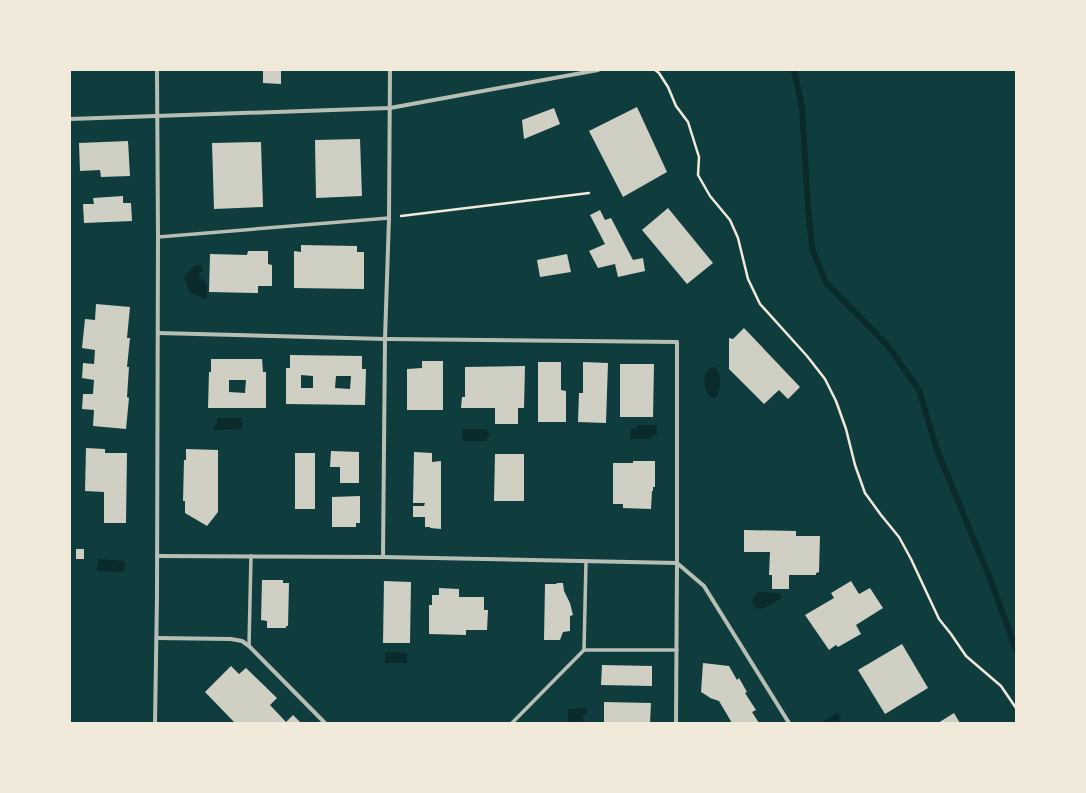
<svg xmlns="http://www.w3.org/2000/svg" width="1086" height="793" font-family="Signika,sans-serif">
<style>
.water{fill:#0a2a2b}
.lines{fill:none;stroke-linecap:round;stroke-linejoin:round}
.stream{stroke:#0a2a2b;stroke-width:6}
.building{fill:#cfcfc3;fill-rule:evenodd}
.path{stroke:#f1e9da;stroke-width:2.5}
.pedestrian{stroke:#b8beb3;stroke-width:3.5}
.minor{stroke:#b8beb3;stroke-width:4}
</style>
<rect width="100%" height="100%" fill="#0f3d3e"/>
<!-- water -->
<g class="water">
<polygon points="202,265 203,271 199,273 198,275 207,284 207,299 190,293 184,277 194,266"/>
<path d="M712,367l3,1c5,5 6,12 5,18 -5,33 -27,-10 -8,-19z"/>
<polygon points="217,418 242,418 242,429 214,430 215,425 217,424"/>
<path d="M637,425h20v10c-3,0 -7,0 -7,4h-20l1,-11 6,1z"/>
<polygon points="462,429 487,429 487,432 490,435 489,437 487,438 487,441 462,441"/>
<polygon points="98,559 125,561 124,572 97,571"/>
<path d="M758,592l23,1v5c-5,3 -16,11 -21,11 -10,-1 -9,-12 -2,-17z"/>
<polygon points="385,652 407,653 407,663 385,663"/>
<polygon points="587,708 587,714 583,715 583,723 568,723 568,709"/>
<polygon points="838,712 841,718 838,720 840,723 821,723"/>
</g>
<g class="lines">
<!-- stream -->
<polyline class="stream" points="794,70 802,107 808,207 812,248 826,283 888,346 919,390 937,450 991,581 1016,650"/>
</g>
<!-- building -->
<g class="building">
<polygon points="263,70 281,70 281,84 263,83"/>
<polygon points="637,107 667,172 623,197 589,131"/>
<polygon points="554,108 560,124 524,139 522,120"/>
<polygon points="360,139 362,196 316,198 315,140"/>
<polygon points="128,141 130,176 101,177 100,170 80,171 79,143"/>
<polygon points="261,142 263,207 214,209 212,143"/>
<polygon points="123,196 123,203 131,203 132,221 84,223 83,204 94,204 93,198"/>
<polygon points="668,208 713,263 687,284 642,230"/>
<polygon points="600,210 605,220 611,218 633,260 643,258 645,271 618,277 615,264 598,268 589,251 605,244 590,215"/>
<polygon points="301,245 357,246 357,252 364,252 364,289 294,288 294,251 301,252"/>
<polygon points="248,251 268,251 268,264 272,265 272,286 258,286 258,293 209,292 210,254 247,255"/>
<polygon points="567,254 571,272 540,277 537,260"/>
<polygon points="96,304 130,307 127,338 130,338 127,367 129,367 127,397 129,398 126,429 93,426 94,410 82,409 83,394 93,394 94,380 82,378 83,363 94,364 95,350 82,348 85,319 95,320"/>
<polygon points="744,328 800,387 788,399 779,390 764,404 729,369 729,338 733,339"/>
<path d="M290,355l72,1v13h4l-1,36 -79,-1v-36h4zM301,375l12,1v12h-12zM336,376h15l-1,13 -15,-1z"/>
<path d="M211,359h51l1,13h3v36h-58l1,-36h2zM229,380h17l-1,13 -16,-1z"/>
<polygon points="422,361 443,361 443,410 407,410 407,369 422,368"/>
<polygon points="538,362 561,362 561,390 566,391 566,422 538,422"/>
<polygon points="583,362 608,363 606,423 578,422 579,393 583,393"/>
<polygon points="620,364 654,364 653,417 620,417"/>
<polygon points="525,366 524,408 518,408 518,424 495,424 495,408 461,408 462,397 465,397 465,367"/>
<polygon points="86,448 105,449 105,453 127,453 126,523 104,523 104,492 85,491"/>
<polygon points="186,449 218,450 218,512 207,526 185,513 185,501 183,501 184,460 186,460"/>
<polygon points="331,451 359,452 359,483 340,483 340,467 330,467"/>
<polygon points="414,452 432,453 432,462 441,461 441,529 430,528 430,527 425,527 425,517 413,517 413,506 424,506 425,503 413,503"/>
<rect x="295" y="453" width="20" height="56"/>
<polygon points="495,454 524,454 524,501 494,501"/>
<polygon points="633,461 655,461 655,487 653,487 653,491 652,491 651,509 623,508 623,504 613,504 613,463 633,463"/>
<polygon points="360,496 360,523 356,523 356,527 332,527 332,497"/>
<polygon points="744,530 796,531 796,536 820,536 819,572 816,573 816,575 789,575 789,589 772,589 772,575 769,575 770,552 744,552"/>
<rect x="76" y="549" width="8" height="10"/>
<polygon points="262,580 283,580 283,583 289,583 288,626 286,626 286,628 267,628 267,621 261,620"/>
<polygon points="384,581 411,582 410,643 383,643"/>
<polygon points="851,581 859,594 870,588 883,608 856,625 861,634 838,647 836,645 829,650 805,615 834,598 831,593"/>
<polygon points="556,583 563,583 564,591 570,603 573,615 570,616 570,631 563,632 560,640 544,640 545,584 557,584"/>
<polygon points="439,588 459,589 459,597 484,597 484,610 488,610 487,630 466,630 466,635 429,634 429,605 432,605 432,595 439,595"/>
<polygon points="902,644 928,688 885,714 858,670"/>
<polygon points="703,663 729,666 737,680 739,678 747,692 745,693 756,710 752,712 759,723 732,723 719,701 710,698 709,697 701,692"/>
<polygon points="602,665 652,666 652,686 601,685"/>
<polygon points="231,666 239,674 246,668 277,698 270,705 286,722 293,715 301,723 235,723 205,692"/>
<polygon points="604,702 651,703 650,723 604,723"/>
<polygon points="954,713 960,723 938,723"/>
</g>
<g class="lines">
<!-- path -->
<g class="path">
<polyline points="655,70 659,73 668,87 676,106 688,122 699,157 698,175 710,196 730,220 738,238 748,279 760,304 807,356 825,379 836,401 846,429 855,465 865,493 881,515 899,537 911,559 939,619 951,634 966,656 1001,686 1016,708"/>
<polyline points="401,216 589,193"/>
</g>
<!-- pedestrian -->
<g class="pedestrian">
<polyline points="158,237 389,218"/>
<polyline points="249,646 251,556"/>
<polyline points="584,650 677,650"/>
<polyline points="512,723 584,650 586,561"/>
</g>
<!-- minor -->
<g class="minor">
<polyline points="70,119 390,108 598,70"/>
<polyline points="158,333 385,339 677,342 677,563 676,723"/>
<polyline points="157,556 383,557 677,563 704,586 789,723"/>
<polyline points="383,557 385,339 389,218 390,70"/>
<polyline points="157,638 231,639 242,641 249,646 325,723"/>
<polyline points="155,723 157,597 158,237 157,70"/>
</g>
</g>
<!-- border -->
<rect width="1086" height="793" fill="none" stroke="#f1e9da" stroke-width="142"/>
</svg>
